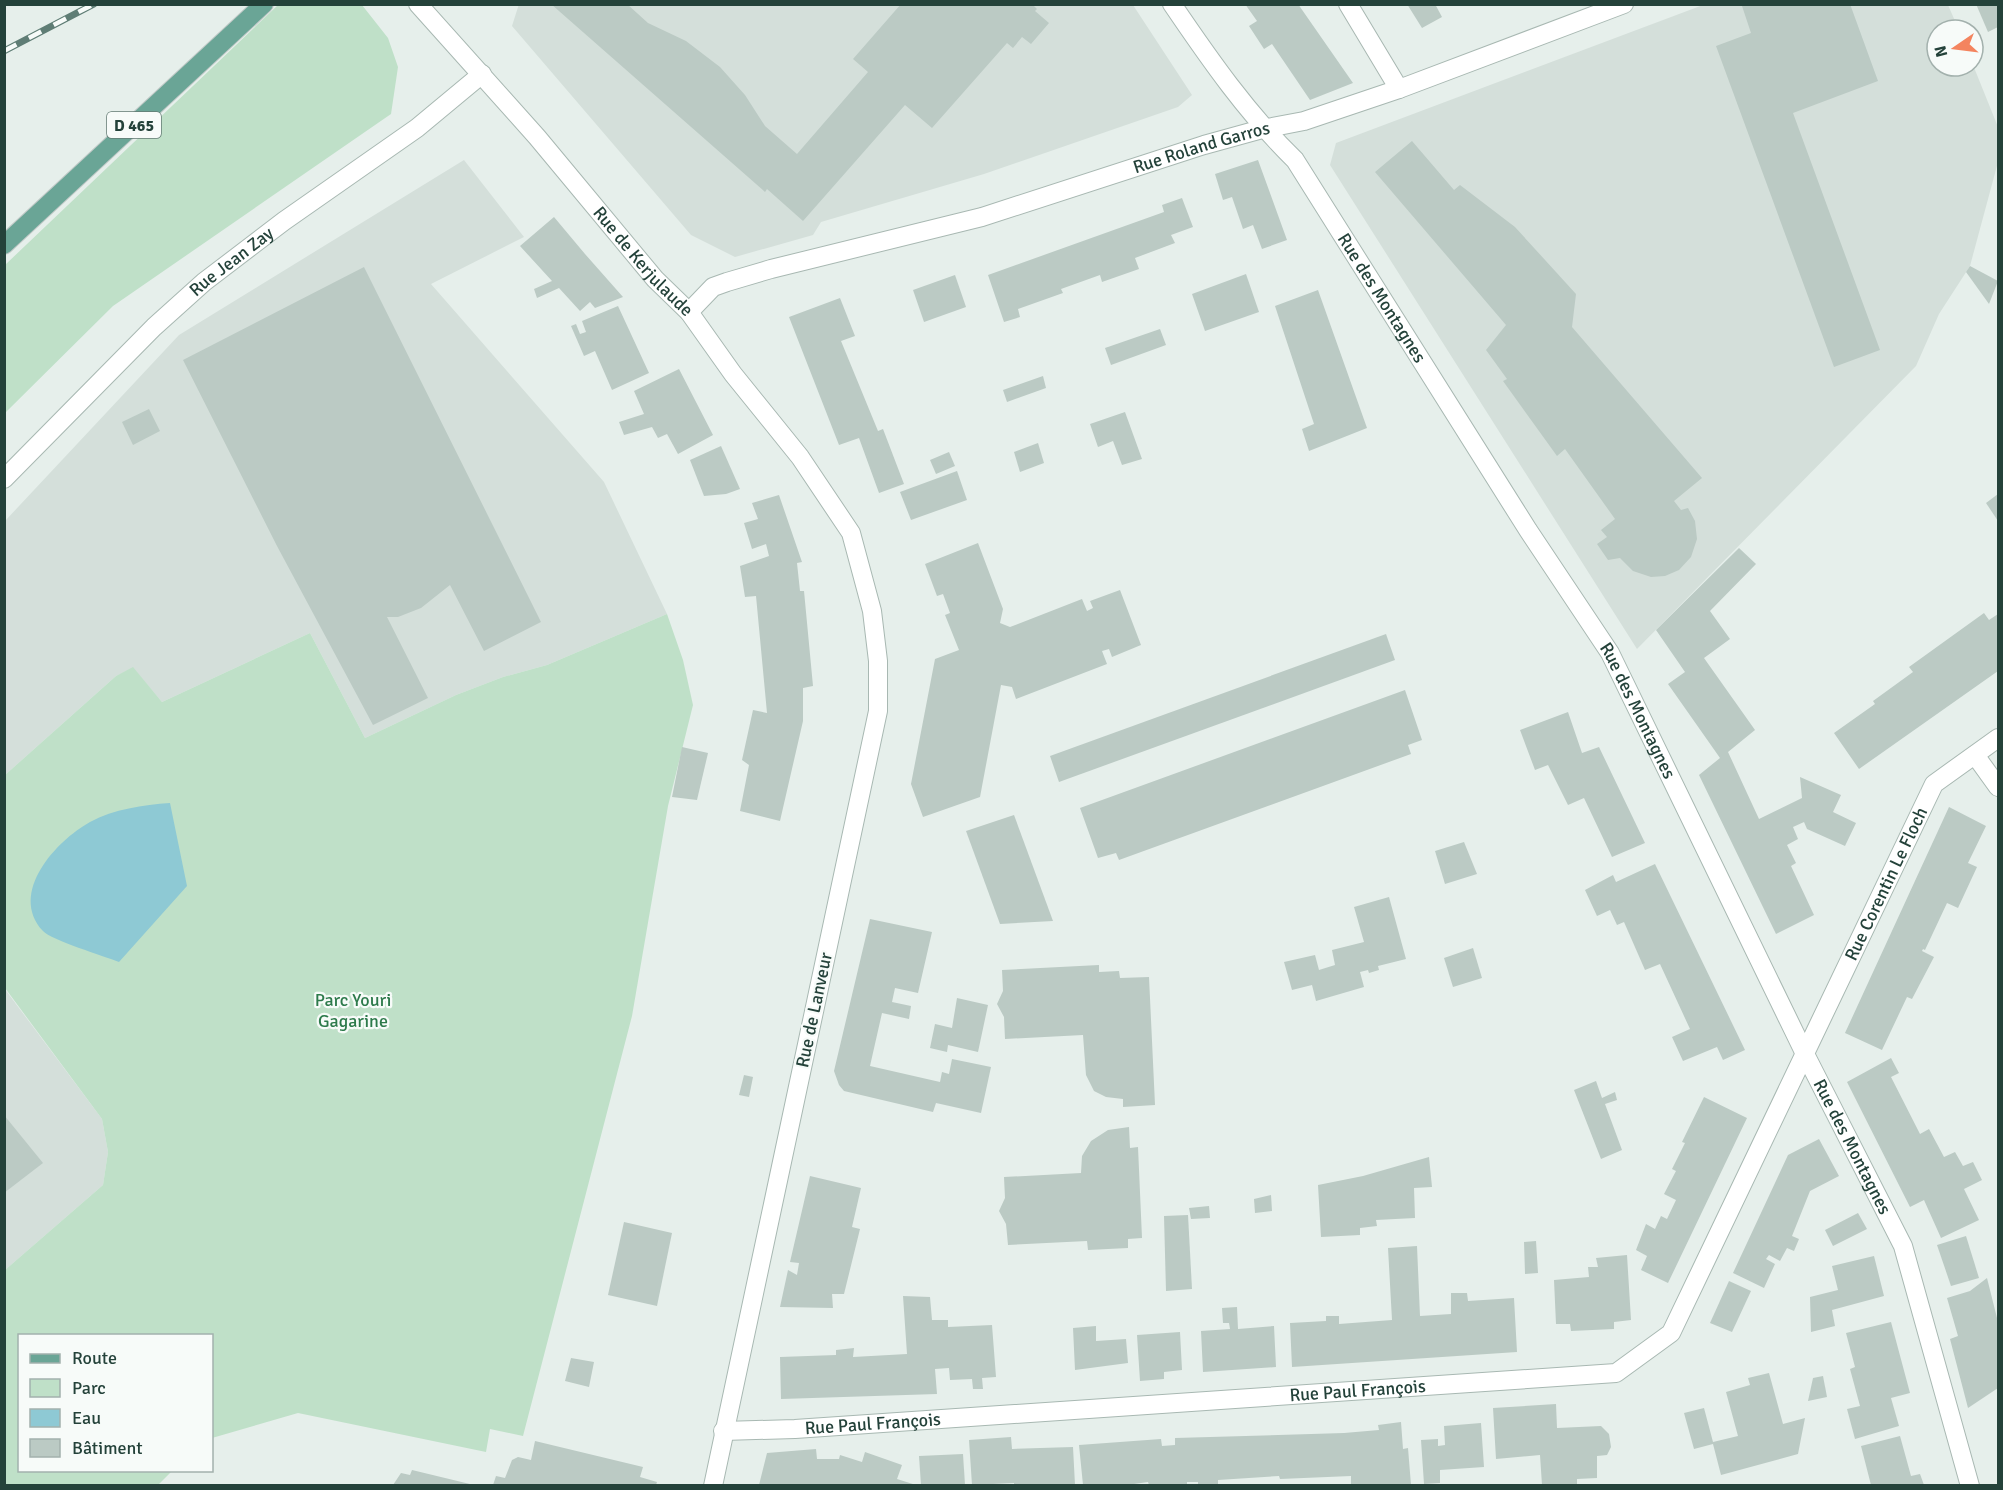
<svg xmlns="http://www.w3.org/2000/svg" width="2003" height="1490" font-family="Signika,sans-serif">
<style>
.built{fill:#d4dfda}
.green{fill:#bfe0c8}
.water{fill:#8ec9d4}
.building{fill:#bbcac4}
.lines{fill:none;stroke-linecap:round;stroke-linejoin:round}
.minor-casing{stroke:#a8b8b2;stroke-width:20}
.major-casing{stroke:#c2cac8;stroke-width:20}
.minor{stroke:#fff;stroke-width:18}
.major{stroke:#6aa596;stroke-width:18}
.rail-casing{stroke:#5f7d75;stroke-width:7}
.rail{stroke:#f7fbf9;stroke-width:4.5;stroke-dasharray:14;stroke-linecap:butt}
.labels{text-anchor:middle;stroke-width:4.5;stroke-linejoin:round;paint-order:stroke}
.shield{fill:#f7fbf9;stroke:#637a73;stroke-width:1.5}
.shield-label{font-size:16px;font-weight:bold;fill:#24423a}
.street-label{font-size:18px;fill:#24423a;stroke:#f7fbf9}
.park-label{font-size:18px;fill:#2d7a4b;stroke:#f7fbf9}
</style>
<rect width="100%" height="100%" fill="#e6efeb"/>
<!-- built -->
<g class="built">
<polygon points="519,4 1133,5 1192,95 1178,107 984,174 821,222 813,235 735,257 691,235 512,26"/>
<polygon points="1703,5 1948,5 1959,30 1937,30 1937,66 1973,65 1998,127 1998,162 1970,266 1939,314 1916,366 1637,649 1330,165 1336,143"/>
<polygon points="464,160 524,237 431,284 604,482 667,614 547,665 503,677 456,695 365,738 310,633 162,702 133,668 116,676 5,775 5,521 179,335"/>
<polygon points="4,988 102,1119 108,1152 103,1185 5,1270"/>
</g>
<!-- green -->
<g class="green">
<polygon points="278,5 362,5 388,38 398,67 391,114 113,306 5,413 5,265"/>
<polygon points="667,614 683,660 693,705 668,806 632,1016 523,1436 490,1429 486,1452 298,1413 212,1438 212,1336 20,1336 20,1470 172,1471 158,1485 5,1485 5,1270 103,1185 108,1152 102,1119 5,988 5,775 116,676 133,667 162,702 310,633 365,738 456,695 503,677 547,665"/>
</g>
<!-- water -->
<path class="water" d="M170,803l17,83 -68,76c-15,-6 -68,-22 -76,-31 -35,-38 13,-90 47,-109 24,-13 53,-17 80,-19z"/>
<!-- building -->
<g class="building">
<polygon points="551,4 627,4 648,23 686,41 720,67 745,95 765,126 797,154 868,72 853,59 901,4 1032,4 1037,9 1035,11 1049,23 1031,44 1022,37 1013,48 1007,43 932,128 905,105 803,221 767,189 765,192"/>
<polygon points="1245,4 1298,4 1353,83 1310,100 1272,44 1264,49 1249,26 1257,21"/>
<polygon points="1407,4 1435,4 1442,17 1422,28"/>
<polygon points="1745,4 1850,4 1878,81 1793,113 1880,350 1834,367 1716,46 1751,33 1742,6"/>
<polygon points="1976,4 1998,4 1998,27 1988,32"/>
<polygon points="1412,141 1454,190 1460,185 1515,227 1576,294 1572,327 1702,478 1674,501 1681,510 1688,508 1695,521 1697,539 1691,557 1679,570 1665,576 1651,577 1633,571 1620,558 1608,560 1597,544 1607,537 1601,530 1615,519 1565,449 1557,456 1503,381 1507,379 1486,350 1506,325 1375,172"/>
<polygon points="1258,160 1287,240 1262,249 1253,225 1243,229 1232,197 1223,200 1215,174"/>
<polygon points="1182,198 1193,227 1171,235 1175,243 1135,258 1139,269 1102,282 1100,275 1061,289 1063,293 1018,309 1020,317 1004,322 988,275 1164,212 1162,205"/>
<polygon points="554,217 585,254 623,297 595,308 590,302 580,311 559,288 537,298 534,289 552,281 520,246"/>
<polygon points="1970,266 1998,281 1989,304 1966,272"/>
<polygon points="364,267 541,622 484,651 450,585 421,608 398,617 387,617 428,698 373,725 277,546 183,360"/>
<polygon points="1246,274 1259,312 1205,331 1192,294"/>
<polygon points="955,275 966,307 924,322 913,290"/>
<polygon points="1318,290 1367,428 1309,451 1302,429 1314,424 1275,306"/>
<polygon points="840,298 855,336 841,341 878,431 883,429 904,484 879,493 859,438 839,445 789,317"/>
<polygon points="618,306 649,373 612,390 595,351 584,356 571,326 576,324 580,334 586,332 582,321"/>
<polygon points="1160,329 1166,345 1111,365 1105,348"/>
<polygon points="679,369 713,435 678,454 667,434 658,438 652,427 624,435 619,422 644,414 634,391"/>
<polygon points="1043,376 1046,388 1007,402 1003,390"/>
<polygon points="149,409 160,431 133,445 122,422"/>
<polygon points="1125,412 1142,459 1122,465 1113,441 1098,447 1090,424"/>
<polygon points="1038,443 1044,463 1020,472 1014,452"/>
<polygon points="721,446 740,489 726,494 704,496 690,460"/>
<polygon points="949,452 955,466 936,474 930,460"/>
<polygon points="957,471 967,500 911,520 900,492"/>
<polygon points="1998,494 1998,521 1986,503"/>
<polygon points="779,495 802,562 797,563 800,591 804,591 813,686 803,688 803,721 780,821 740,811 749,765 742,760 753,710 767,713 756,596 745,597 740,566 769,556 766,544 752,549 744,523 758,519 752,503"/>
<polygon points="978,543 1003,609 1000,623 1010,627 1082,599 1087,611 1093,608 1090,601 1120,590 1141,645 1112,657 1109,649 1102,651 1107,664 1016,699 1012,687 1001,685 980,797 923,817 911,784 935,659 959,650 945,615 950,613 943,594 937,596 925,564"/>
<polygon points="1739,548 1756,564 1710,611 1730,639 1704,658 1755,730 1728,752 1759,819 1802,798 1800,777 1841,795 1833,812 1856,823 1845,846 1807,829 1804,822 1793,827 1798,839 1787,845 1796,863 1791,866 1814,915 1776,934 1699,775 1720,758 1668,684 1685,672 1656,630"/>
<polygon points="1984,613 1989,620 1998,614 1998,671 1859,769 1834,733 1875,704 1873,701 1913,672 1909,667"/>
<polygon points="1386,634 1395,660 1059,782 1050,756"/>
<polygon points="1405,690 1422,740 1408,745 1411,754 1119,860 1116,853 1098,858 1080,808"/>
<polygon points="1568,712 1582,753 1599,747 1645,843 1612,857 1584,798 1568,805 1548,765 1535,770 1520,730"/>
<polygon points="682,747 708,753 697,800 672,797"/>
<polygon points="1949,807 1986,826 1968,863 1977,867 1958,908 1947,903 1925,950 1923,949 1922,951 1934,957 1912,999 1907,997 1882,1050 1845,1033"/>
<polygon points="1014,815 1053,921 1000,924 966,831"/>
<polygon points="1464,842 1477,874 1445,884 1435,851"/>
<polygon points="1655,864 1745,1050 1723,1060 1717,1047 1683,1061 1672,1037 1690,1029 1660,964 1645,970 1624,922 1617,925 1610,910 1597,916 1585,890 1613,875 1616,882"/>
<polygon points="1389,897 1406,959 1378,966 1379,970 1369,973 1368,970 1360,972 1364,987 1316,1001 1312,985 1292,990 1284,962 1315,955 1319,970 1335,965 1332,950 1364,942 1354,907"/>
<polygon points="870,919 932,932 918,993 895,988 892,1002 911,1006 909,1019 882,1013 870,1066 940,1082 942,1072 949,1074 952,1059 991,1067 981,1113 936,1103 933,1112 844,1091 839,1085 834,1071"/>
<polygon points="1473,948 1482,978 1453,987 1444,958"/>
<polygon points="1099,965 1099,972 1119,971 1120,978 1149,977 1155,1105 1123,1107 1123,1099 1106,1097 1094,1091 1086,1075 1083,1035 1005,1039 1004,1017 997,1004 1003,991 1002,970"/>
<polygon points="957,998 988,1005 978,1052 948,1045 947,1052 930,1048 935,1024 952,1028"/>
<polygon points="1891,1058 1899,1073 1891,1077 1920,1134 1929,1129 1944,1157 1955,1152 1963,1166 1973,1162 1982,1180 1964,1189 1979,1220 1941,1238 1924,1200 1910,1207 1847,1082"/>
<polygon points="744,1075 753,1077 749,1097 739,1095"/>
<polygon points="1596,1081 1602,1098 1615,1092 1617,1100 1605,1104 1622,1150 1601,1159 1574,1090"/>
<polygon points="1704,1097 1747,1118 1668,1283 1641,1270 1647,1256 1636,1250 1646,1224 1655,1229 1661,1216 1667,1219 1676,1200 1664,1194 1676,1171 1672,1169 1685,1143 1682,1142"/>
<polygon points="4,1115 43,1163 4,1193"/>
<polygon points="1129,1127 1130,1148 1138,1147 1142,1238 1128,1239 1128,1248 1088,1250 1087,1241 1008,1245 1006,1224 999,1211 1005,1198 1004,1177 1081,1173 1082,1156 1091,1141 1108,1130"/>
<polygon points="1819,1139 1839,1176 1810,1191 1792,1236 1799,1239 1794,1251 1787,1248 1780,1261 1769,1255 1766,1259 1775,1264 1764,1288 1733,1273 1788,1155"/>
<polygon points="1429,1157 1432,1187 1414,1188 1415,1218 1376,1220 1377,1226 1360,1228 1360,1235 1321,1237 1318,1185 1363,1176"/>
<polygon points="810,1176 861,1188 852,1227 860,1229 844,1294 832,1294 833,1308 780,1307 788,1270 797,1275 799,1263 790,1262"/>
<polygon points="1271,1195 1272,1211 1255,1213 1254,1199"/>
<polygon points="1209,1206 1210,1218 1191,1219 1189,1208"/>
<polygon points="1858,1213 1867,1229 1833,1246 1825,1230"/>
<polygon points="1188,1215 1192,1289 1166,1291 1164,1216"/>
<polygon points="624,1222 672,1233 657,1306 608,1295"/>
<polygon points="1966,1236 1979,1278 1951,1286 1937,1245"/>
<polygon points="1536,1241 1538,1273 1525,1274 1524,1242"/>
<polygon points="1417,1246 1420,1316 1451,1314 1451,1293 1467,1293 1468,1301 1514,1298 1517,1352 1292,1367 1290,1323 1326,1321 1326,1316 1339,1316 1339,1324 1392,1320 1388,1248"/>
<polygon points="1627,1255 1631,1320 1614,1322 1614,1329 1571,1331 1570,1324 1556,1324 1554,1280 1589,1277 1588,1267 1598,1267 1596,1258"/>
<polygon points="1874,1256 1884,1296 1832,1310 1835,1326 1811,1332 1810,1297 1838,1290 1832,1266"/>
<polygon points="1987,1278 1998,1322 1998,1388 1968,1408 1950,1339 1958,1336 1947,1298 1970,1291"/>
<polygon points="1729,1281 1751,1291 1732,1332 1710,1323"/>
<polygon points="903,1296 930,1297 932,1320 948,1320 948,1327 992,1325 996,1377 982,1378 983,1389 973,1389 972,1379 950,1380 949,1368 935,1369 937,1394 781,1399 780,1357 836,1355 836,1350 854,1348 853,1357 907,1354"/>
<polygon points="1237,1307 1238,1329 1274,1326 1276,1367 1203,1372 1201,1331 1230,1329 1229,1323 1223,1323 1222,1308"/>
<polygon points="1891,1322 1910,1393 1891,1398 1899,1426 1855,1439 1847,1409 1860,1406 1850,1369 1855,1367 1846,1333"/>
<polygon points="1096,1326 1096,1341 1126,1339 1128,1363 1075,1370 1073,1328"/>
<polygon points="1180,1332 1182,1370 1164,1372 1164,1379 1140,1381 1137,1335"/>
<polygon points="571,1358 594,1362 589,1387 565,1381"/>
<polygon points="1769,1373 1783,1424 1805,1418 1798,1454 1721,1475 1713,1444 1694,1449 1684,1413 1704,1408 1713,1442 1738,1436 1726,1392 1750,1385 1748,1378"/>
<polygon points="1823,1376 1827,1397 1808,1401 1813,1378"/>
<polygon points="1556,1404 1557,1428 1601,1426 1609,1434 1611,1447 1607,1455 1597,1456 1597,1478 1577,1479 1577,1485 1542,1485 1540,1455 1496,1459 1493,1408"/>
<polygon points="1401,1422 1403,1449 1408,1448 1411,1485 1351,1485 1351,1476 1280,1479 1279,1476 1218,1480 1218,1485 1198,1485 1198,1482 1187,1482 1187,1485 1149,1485 1148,1482 1127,1485 1083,1485 1079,1445 1161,1439 1162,1446 1175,1445 1175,1438 1344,1433 1379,1430 1378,1425"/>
<polygon points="1481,1423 1484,1467 1440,1470 1440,1483 1424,1484 1421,1440 1438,1439 1438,1446 1445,1445 1444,1426"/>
<polygon points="1900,1436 1911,1476 1920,1474 1924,1485 1871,1485 1861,1446"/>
<polygon points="1011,1437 1012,1449 1073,1447 1075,1485 1014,1485 1014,1483 972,1485 969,1440"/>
<polygon points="535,1441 643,1467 640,1477 657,1482 656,1485 493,1485 496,1476 505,1478 512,1460 518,1457 531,1460"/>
<polygon points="816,1449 817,1459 839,1459 840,1455 862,1462 865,1452 902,1465 897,1479 916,1485 759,1485 767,1453"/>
<polygon points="963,1454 965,1485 921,1485 919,1456"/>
<polygon points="412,1470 474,1485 393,1485 401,1473 410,1475"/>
</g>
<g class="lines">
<defs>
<g id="minor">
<path id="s1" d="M418,4l119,133 118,142 34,33 44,62 67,83 51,76 21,78 6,50v50l-165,775"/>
<path id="s2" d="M1172,4c38,56 75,109 123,156l233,370 82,123 195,401 98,192 67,240"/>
<polyline points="1348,4 1399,89"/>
<path id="s3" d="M689,312l24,-25 14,-5 44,-13 211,-52 222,-72 58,-16 42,-8 95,-32 225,-85"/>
<path id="s4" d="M4,479l150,-152 50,-45 80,-61 133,-93 65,-54"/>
<polyline points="1975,755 1998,787"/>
<path id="s5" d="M723,1431l72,-2 821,-56 55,-40 263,-549 64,-46"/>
</g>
<polyline id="major" points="4,245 264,4"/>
</defs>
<!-- minor casing -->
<use href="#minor" class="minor-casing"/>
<!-- major casing -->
<use href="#major" class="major-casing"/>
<!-- minor -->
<use href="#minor" class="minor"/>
<!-- major -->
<use href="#major" class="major"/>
<defs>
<polyline id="rail" points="4,51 94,4"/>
</defs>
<!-- rail casing -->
<use href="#rail" class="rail-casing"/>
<!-- rail -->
<use href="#rail" class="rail"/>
</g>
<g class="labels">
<!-- shield labels -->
<rect class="shield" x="107" y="112" width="54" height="26" rx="4.5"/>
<g class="shield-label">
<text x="134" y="131">D 465</text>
</g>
<!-- street labels -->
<g class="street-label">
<text dy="6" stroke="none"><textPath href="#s3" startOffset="543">Rue Roland Garros</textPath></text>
<text dy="6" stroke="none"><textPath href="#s1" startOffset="342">Rue de Kerjulaude</textPath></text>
<text dy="6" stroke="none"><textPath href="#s4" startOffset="315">Rue Jean Zay</textPath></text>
<text dy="6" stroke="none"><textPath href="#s2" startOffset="362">Rue des Montagnes</textPath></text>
<text dy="6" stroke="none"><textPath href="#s2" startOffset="848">Rue des Montagnes</textPath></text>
<text dy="6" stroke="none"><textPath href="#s5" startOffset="1461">Rue Corentin Le Floch</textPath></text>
<text transform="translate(814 1010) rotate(-78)" y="6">Rue de Lanveur</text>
<text dy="6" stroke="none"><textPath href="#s2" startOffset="1334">Rue des Montagnes</textPath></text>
<text dy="6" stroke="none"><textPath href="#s5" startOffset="636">Rue Paul François</textPath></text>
<text dy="6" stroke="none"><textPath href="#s5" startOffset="150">Rue Paul François</textPath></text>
</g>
<!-- park labels -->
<g class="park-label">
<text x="353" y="1006">Parc Youri<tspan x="353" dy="21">Gagarine</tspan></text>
</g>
</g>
<!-- border -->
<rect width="2003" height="1490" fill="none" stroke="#24423a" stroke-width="12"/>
<!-- legend -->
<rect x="18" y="1334" width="195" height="138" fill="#f7fbf9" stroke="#a3b1ad" stroke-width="1.5"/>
<rect x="30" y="1354" width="30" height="9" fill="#6aa596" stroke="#a3b1ad" stroke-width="1.5"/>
<text x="72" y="1364" font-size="18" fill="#24423a">Route</text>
<rect x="30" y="1379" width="30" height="18" fill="#bfe0c8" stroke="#a3b1ad" stroke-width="1.5"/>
<text x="72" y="1394" font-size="18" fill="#24423a">Parc</text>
<rect x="30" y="1409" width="30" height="18" fill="#8ec9d4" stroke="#a3b1ad" stroke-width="1.5"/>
<text x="72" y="1424" font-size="18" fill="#24423a">Eau</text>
<rect x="30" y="1439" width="30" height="18" fill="#bbcac4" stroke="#a3b1ad" stroke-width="1.5"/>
<text x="72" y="1454" font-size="18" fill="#24423a">Bâtiment</text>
<!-- north arrow -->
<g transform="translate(1955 48) rotate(256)"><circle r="28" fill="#f7fbf9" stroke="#a3b1ad" stroke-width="1.5"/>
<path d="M0-4.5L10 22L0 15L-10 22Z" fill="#f4845f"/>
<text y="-9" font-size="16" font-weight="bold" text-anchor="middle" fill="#24423a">N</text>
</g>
</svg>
